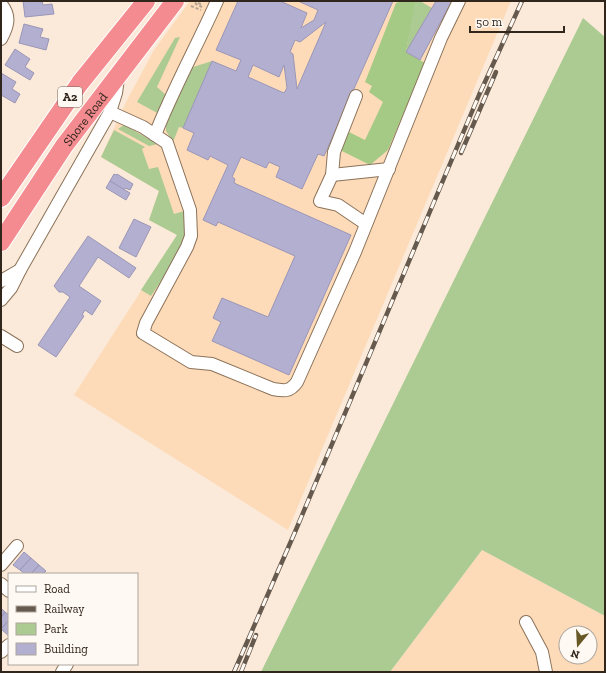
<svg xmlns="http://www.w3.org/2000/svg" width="606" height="673" font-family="'Zilla Slab',serif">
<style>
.built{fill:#fddbb9;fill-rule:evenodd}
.green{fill:#accb93}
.forest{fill:#a5ca85}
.building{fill:#b2afd1;stroke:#9a96b7;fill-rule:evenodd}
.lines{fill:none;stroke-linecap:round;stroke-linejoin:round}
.minor-casing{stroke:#8b7259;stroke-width:14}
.highway-casing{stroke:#fff;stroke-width:20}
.path{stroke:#b2a394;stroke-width:2;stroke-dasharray:3 2;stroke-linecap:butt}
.minor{stroke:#fff;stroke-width:12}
.highway{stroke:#f48b90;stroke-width:18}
.rail-casing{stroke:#66594d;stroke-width:4.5}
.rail{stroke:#fff9f3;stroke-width:3;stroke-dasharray:9;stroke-linecap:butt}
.labels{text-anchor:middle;stroke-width:3.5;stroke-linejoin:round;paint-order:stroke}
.shield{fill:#fff9f3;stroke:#6f655c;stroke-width:1}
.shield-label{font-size:12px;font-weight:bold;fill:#31261c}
.street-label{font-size:13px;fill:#31261c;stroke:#fff9f3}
</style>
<rect width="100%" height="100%" fill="#fbead9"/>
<!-- built -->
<g class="built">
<polygon points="190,1 511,1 288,530 74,395 177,235 149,220 159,191 101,157 127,100 154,50"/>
<path d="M482,550l123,66v56h-215zM566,633h24v24h-24z"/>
</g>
<!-- green -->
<g class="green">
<polygon points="414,1 420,1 432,8 406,52"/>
<polygon points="583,18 605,37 605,616 482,550 390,672 261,672"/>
<polygon points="180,37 157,87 166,95 159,114 137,102 175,38"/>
<polygon points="212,61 183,128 179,127 173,142 166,131 166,124 190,68"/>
<polygon points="124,125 158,144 149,146 118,129"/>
<path d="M114,130l31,17 -3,2 7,20 9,-2 16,47 10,-3c10,29 -18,62 -33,85l-10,-6 36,-55 -28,-15 10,-29 -58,-34z"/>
</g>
<!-- forest -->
<polygon class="forest" points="403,1 415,1 406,52 425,63 388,150 370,165 340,150 347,131 365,140 383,102 369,92 372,86 365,82 396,3"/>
<!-- building -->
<g class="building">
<polygon points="23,1 42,1 43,5 52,4 54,14 25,17"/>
<path d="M238,1h42l27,12 -6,15 13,-8 4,-10 -20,-9h95l-69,155 -6,-2 -16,35 -26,-12 4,-10 -11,-5 -3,6 -25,-11 -9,20 3,2 -1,4 117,52 -62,140 -77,-34 9,-19 -8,-4 9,-20 46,19 27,-61 -77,-34 -2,4 -13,-6 25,-55 -18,-9 -2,4 -21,-10 7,-17 -11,-5 29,-67 24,10 5,-11 -25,-10zM326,22l-29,67 -4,-35 -3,-2 5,-12 5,2zM253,65l26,12 5,-12 3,23 -3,5 -36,-16z"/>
<polygon points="436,1 452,1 420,60 406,52"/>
<polygon points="24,24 43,29 40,37 49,39 46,50 19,43"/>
<polygon points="15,49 30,59 25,67 34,73 30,80 5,65"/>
<polygon points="1,73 16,82 12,89 20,94 15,103 1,95"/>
<polygon points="114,174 116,175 117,174 133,184 130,190 125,188 124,190 110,181"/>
<polygon points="110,181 130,193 126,200 106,188"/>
<polygon points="134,219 151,227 136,257 119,248"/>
<polygon points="88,236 136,268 129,278 98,257 79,286 101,301 92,315 85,310 82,315 84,316 56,357 38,345 70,297 63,292 59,292 54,286"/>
<polygon points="24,552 31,558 20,570 13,565"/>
<polygon points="31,558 39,565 31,574 25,574 20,570"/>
<polygon points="39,565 46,571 43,574 31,574"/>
<polygon points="1,608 5,612 1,618"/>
<polygon points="5,612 9,615 9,620 1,629 1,618"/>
<polygon points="9,620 9,636 1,629"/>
</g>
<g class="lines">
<defs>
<g id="minor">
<path d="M1,4c10,12 7,22 0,35"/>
<polyline points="356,96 334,152 332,175 320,201 338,205 366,224"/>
<path d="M110,112l33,15 24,16 23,67 1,26 -4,11 -41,76 -3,10 48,29 21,2 61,25c11,2 17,3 24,-7l58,-130 86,-214 18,-37"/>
<path d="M155,135c18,-46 42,-89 62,-134"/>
<polyline points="332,175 389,169"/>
<polyline points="1,281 20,270 110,112 116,93 118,78"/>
<polyline points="1,300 11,288 20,270"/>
<polyline points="1,336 17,346"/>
<polyline points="1,565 17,546"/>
<polyline points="1,584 9,591"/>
<polyline points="526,622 542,652 546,672"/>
<polyline points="1,652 9,645"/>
<polyline points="62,672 67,664"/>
</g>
<g id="highway">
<polyline points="1,198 80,83 146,1"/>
<path id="s1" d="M1,242l63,-96 111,-145"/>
</g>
</defs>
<!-- minor casing -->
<use href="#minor" class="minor-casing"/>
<!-- highway casing -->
<use href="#highway" class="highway-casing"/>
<!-- path -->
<g class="path">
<polyline points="191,6 201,10"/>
<polyline points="202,7 194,3 195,1 202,5"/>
</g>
<!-- minor -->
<use href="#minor" class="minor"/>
<!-- highway -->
<use href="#highway" class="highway"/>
<defs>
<g id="rail">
<polyline points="461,153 496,72"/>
<polyline points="234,672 295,532 479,95 522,1"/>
<polyline points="241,672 256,635"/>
</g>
</defs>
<!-- rail casing -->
<use href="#rail" class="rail-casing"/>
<!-- rail -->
<use href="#rail" class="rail"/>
</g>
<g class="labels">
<!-- shield labels -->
<rect class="shield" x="58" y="87" width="24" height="20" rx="3"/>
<g class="shield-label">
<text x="70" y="101">A2</text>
</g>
<!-- street labels -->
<g class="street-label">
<text dy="5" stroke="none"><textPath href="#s1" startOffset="149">Shore Road</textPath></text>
</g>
</g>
<!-- border -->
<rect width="606" height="673" fill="none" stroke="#31261c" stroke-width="4"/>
<!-- legend -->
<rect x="8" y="573" width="130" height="92" fill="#fff9f3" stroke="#ada59d"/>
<rect x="16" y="586" width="20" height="6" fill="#ffffff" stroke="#ada59d"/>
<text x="44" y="593" font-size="12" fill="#31261c">Road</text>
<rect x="16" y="606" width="20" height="6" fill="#66594d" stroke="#ada59d"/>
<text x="44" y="613" font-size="12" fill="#31261c">Railway</text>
<rect x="16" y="623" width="20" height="12" fill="#accb93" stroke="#ada59d"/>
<text x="44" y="633" font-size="12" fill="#31261c">Park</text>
<rect x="16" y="643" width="20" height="12" fill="#b2afd1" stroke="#ada59d"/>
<text x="44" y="653" font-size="12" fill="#31261c">Building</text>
<!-- north arrow -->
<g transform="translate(578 645) rotate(198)"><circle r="19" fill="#fff9f3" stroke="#ada59d"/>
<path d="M0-3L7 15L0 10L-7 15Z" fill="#675825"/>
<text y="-6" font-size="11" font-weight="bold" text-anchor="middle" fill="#31261c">N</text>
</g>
<!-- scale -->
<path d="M470 26v6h94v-6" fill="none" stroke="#31261c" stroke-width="2"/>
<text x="476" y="26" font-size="12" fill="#31261c" stroke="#fff9f3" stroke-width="3" paint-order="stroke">50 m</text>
</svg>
